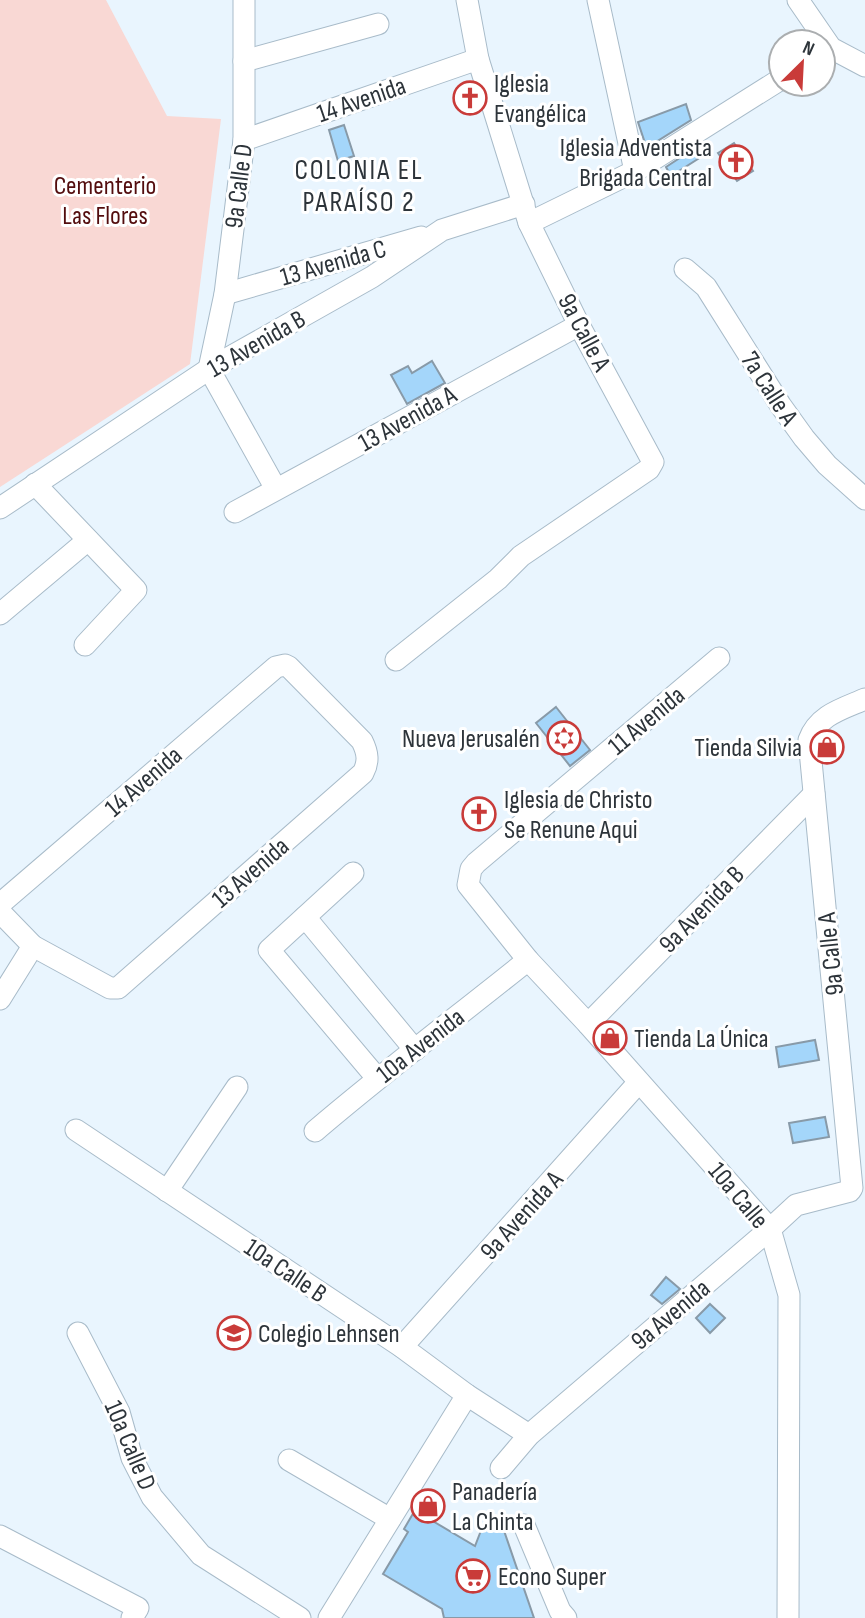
<svg xmlns="http://www.w3.org/2000/svg" width="865" height="1618" font-family="'Sofia Sans Condensed',sans-serif">
<style>
.green{fill:#f9d8d4}
.building{fill:#a4d6fa;stroke:#889aa8;stroke-width:2}
.lines{fill:none;stroke-linecap:round;stroke-linejoin:round}
.minor-casing{stroke:#a8bbc9;stroke-width:23}
.minor{stroke:#fff;stroke-width:21}
.labels{text-anchor:middle;stroke-width:6;stroke-linejoin:round;paint-order:stroke}
.poi-label{font-size:26px;fill:#2d343a;stroke:#fff;text-anchor:start}
.street-label{font-size:26px;fill:#2d343a;stroke:#fff}
.park-label{font-size:26px;fill:#530d0e;stroke:#fff}
.neighbourhood-label{font-size:28px;letter-spacing:2px;fill:#2d343a;stroke:#fff}
</style>
<rect width="100%" height="100%" fill="#e9f5fe"/>
<!-- green -->
<polygon class="green" points="0,0 106,0 167,116 221,119 190,364 0,487"/>
<!-- building -->
<g class="building">
<polygon points="686,104 691,120 651,145 646,146 638,122"/>
<polygon points="344,125 354,156 338,161 329,130"/>
<polygon points="734,143 753,171 737,181 718,153"/>
<polygon points="695,148 701,157 671,176 666,167"/>
<polygon points="432,361 445,383 407,404 391,375 408,366 412,373"/>
<polygon points="556,707 590,750 570,766 536,723"/>
<polygon points="477,798 494,820 481,830 464,808"/>
<polygon points="815,1040 819,1060 779,1067 776,1047"/>
<polygon points="825,1117 829,1137 793,1143 789,1123"/>
<polygon points="666,1277 680,1289 662,1304 651,1295"/>
<polygon points="710,1304 725,1318 710,1333 696,1318"/>
<polygon points="425,1493 442,1502 431,1520 475,1546 482,1528 501,1522 534,1618 444,1618 442,1609 383,1574 408,1532 404,1529"/>
</g>
<g class="lines">
<defs>
<g id="minor">
<polyline points="244,0 244,140 225,294 209,369 276,489"/>
<polyline points="598,0 635,171"/>
<polyline points="798,0 831,48 865,66"/>
<polyline points="244,61 378,24"/>
<polyline points="244,140 478,59"/>
<polyline points="529,223 635,171 781,79"/>
<polyline points="685,269 706,287 781,406 804,438 827,465 865,499"/>
<polyline points="225,294 421,237"/>
<polyline points="35,484 136,590 85,645"/>
<polyline points="0,508 209,369 372,277 442,230 524,204"/>
<polyline points="235,512 579,325"/>
<polyline points="0,614 88,540"/>
<polyline points="719,658 476,863 471,869 468,885 528,960 588,1024 770,1229 789,1295 788,1618"/>
<polyline points="396,660 498,579 521,556 649,469 653,462 579,325 529,223 478,59 467,0"/>
<polyline points="353,873 269,950 377,1078"/>
<path d="M0,904l276,-237 9,-2 4,2 73,74c6,12 7,21 1,32l-245,215h-8l-77,-42 -33,-34"/>
<polyline points="305,917 415,1050"/>
<polyline points="0,999 33,946"/>
<polyline points="588,1024 814,794"/>
<polyline points="76,1130 402,1347 467,1395 529,1435"/>
<path d="M315,1131c69,-59 142,-114 213,-171"/>
<polyline points="167,1191 237,1087"/>
<polyline points="78,1333 119,1412 132,1458 152,1497 201,1555 300,1618"/>
<polyline points="402,1347 639,1082"/>
<polyline points="289,1460 390,1519"/>
<path d="M501,1468l28,-33 241,-206 26,-24 54,-14 2,-3 -43,-448c9,-25 33,-31 56,-41"/>
<polyline points="524,1525 560,1611 566,1618"/>
<polyline points="0,1536 138,1608 132,1618"/>
<polyline points="329,1618 467,1395"/>
</g>
</defs>
<!-- minor casing -->
<use href="#minor" class="minor-casing"/>
<!-- minor -->
<use href="#minor" class="minor"/>
</g>
<!-- icons -->
<defs>
<symbol id="church-ring" viewBox="-11 -11 22 22"><circle r="9.5" fill="#fff" stroke="#c93b39" stroke-width="1.5"/><path d="M-1.2-6h2.4v3.5h3.3v2.4h-3.3V6h-2.4V-.1h-3.3v-2.4h3.3Z" fill="#c93b39"/></symbol>
<symbol id="synagogue-ring" viewBox="-11 -11 22 22"><circle r="9.5" fill="#fff" stroke="#c93b39" stroke-width="1.5"/><path d="M0-6.5L5.6 3.2H-5.6ZM0 6.5L5.6-3.2H-5.6Z" fill="#c93b39"/></symbol>
<symbol id="shop-ring" viewBox="-11 -11 22 22"><circle r="9.5" fill="#fff" stroke="#c93b39" stroke-width="1.5"/><path d="M-5-2.5h2.3a2.7 3.5 0 0 1 5.4 0H5L5.5 6h-11ZM-1.5-2.5h3a1.5 2.3 0 0 0-3 0Z" fill="#c93b39"/></symbol>
<symbol id="university-ring" viewBox="-11 -11 22 22"><circle r="9.5" fill="#fff" stroke="#c93b39" stroke-width="1.5"/><path d="M0-5L7-2L0 1L-7-2ZM-4 1L0 2.5L4 1V4Q0 6-4 4Z" fill="#c93b39"/></symbol>
<symbol id="supermarket-ring" viewBox="-11 -11 22 22"><circle r="9.5" fill="#fff" stroke="#c93b39" stroke-width="1.5"/><path d="M-6-5.5h2.5l.6 2H6L4.5 2H-2.5L-4.4-4H-6ZM-1.5 3.2a1.3 1.3 0 1 0 .1 0ZM3 3.2a1.3 1.3 0 1 0 .1 0Z" fill="#c93b39"/></symbol>
</defs>
<g fill-rule="evenodd">
<use href="#church-ring" x="451" y="79" width="38" height="38"/>
<use href="#church-ring" x="717" y="143" width="38" height="38"/>
<use href="#synagogue-ring" x="545" y="719" width="38" height="38"/>
<use href="#shop-ring" x="808" y="728" width="38" height="38"/>
<use href="#church-ring" x="460" y="795" width="38" height="38"/>
<use href="#shop-ring" x="591" y="1019" width="38" height="38"/>
<use href="#university-ring" x="215" y="1314" width="38" height="38"/>
<use href="#shop-ring" x="409" y="1487" width="38" height="38"/>
<use href="#supermarket-ring" x="454" y="1557" width="38" height="38"/>
</g>
<g class="labels">
<!-- poi labels -->
<g class="poi-label">
<text x="494" y="92">Iglesia<tspan x="494" dy="30">Evangélica</tspan></text>
<text x="712" y="156" text-anchor="end">Iglesia Adventista<tspan x="712" dy="30">Brigada Central</tspan></text>
<text x="540" y="747" text-anchor="end">Nueva Jerusalén</text>
<text x="802" y="756" text-anchor="end">Tienda Silvia</text>
<text x="504" y="808">Iglesia de Christo<tspan x="504" dy="30">Se Renune Aqui</tspan></text>
<text x="634" y="1047">Tienda La Única</text>
<text x="258" y="1342">Colegio Lehnsen</text>
<text x="452" y="1500">Panadería<tspan x="452" dy="30">La Chinta</tspan></text>
<text x="498" y="1585">Econo Super</text>
</g>
<!-- street labels -->
<g class="street-label">
<text transform="translate(361 99) rotate(-19)" y="9">14 Avenida</text>
<text transform="translate(238 186) rotate(-83)" y="9">9a Calle D</text>
<text transform="translate(333 262) rotate(-16)" y="9">13 Avenida C</text>
<text transform="translate(585 332) rotate(62)" y="9">9a Calle A</text>
<text transform="translate(256 343) rotate(-30)" y="9">13 Avenida B</text>
<text transform="translate(770 388) rotate(57)" y="9">7a Calle A</text>
<text transform="translate(407 418) rotate(-29)" y="9">13 Avenida A</text>
<text transform="translate(646 720) rotate(-40)" y="9">11 Avenida</text>
<text transform="translate(143 781) rotate(-41)" y="9">14 Avenida</text>
<text transform="translate(250 872) rotate(-41)" y="9">13 Avenida</text>
<text transform="translate(701 909) rotate(-46)" y="9">9a Avenida B</text>
<text transform="translate(830 954) rotate(-96)" y="9">9a Calle A</text>
<text transform="translate(420 1045) rotate(-38)" y="9">10a Avenida</text>
<text transform="translate(739 1195) rotate(50)" y="9">10a Calle</text>
<text transform="translate(521 1215) rotate(-48)" y="9">9a Avenida A</text>
<text transform="translate(286 1270) rotate(34)" y="9">10a Calle B</text>
<text transform="translate(670 1314) rotate(-40)" y="9">9a Avenida</text>
<text transform="translate(131 1445) rotate(67)" y="9">10a Calle D</text>
</g>
<!-- park labels -->
<g class="park-label">
<text x="105" y="194">Cementerio<tspan x="105" dy="30">Las Flores</tspan></text>
</g>
<!-- neighbourhood labels -->
<g class="neighbourhood-label">
<text x="359" y="179">COLONIA EL<tspan x="359" dy="32">PARAÍSO 2</tspan></text>
</g>
</g>
<!-- north arrow -->
<g transform="translate(802 63) rotate(24)"><circle r="33" fill="#ffffff" stroke="#abaeb0" stroke-width="2"/>
<path d="M0-5L12 26L0 18L-12 26Z" fill="#c93b39"/>
<text y="-10" font-size="19" font-weight="bold" text-anchor="middle" fill="#2d343a">N</text>
</g>
</svg>
